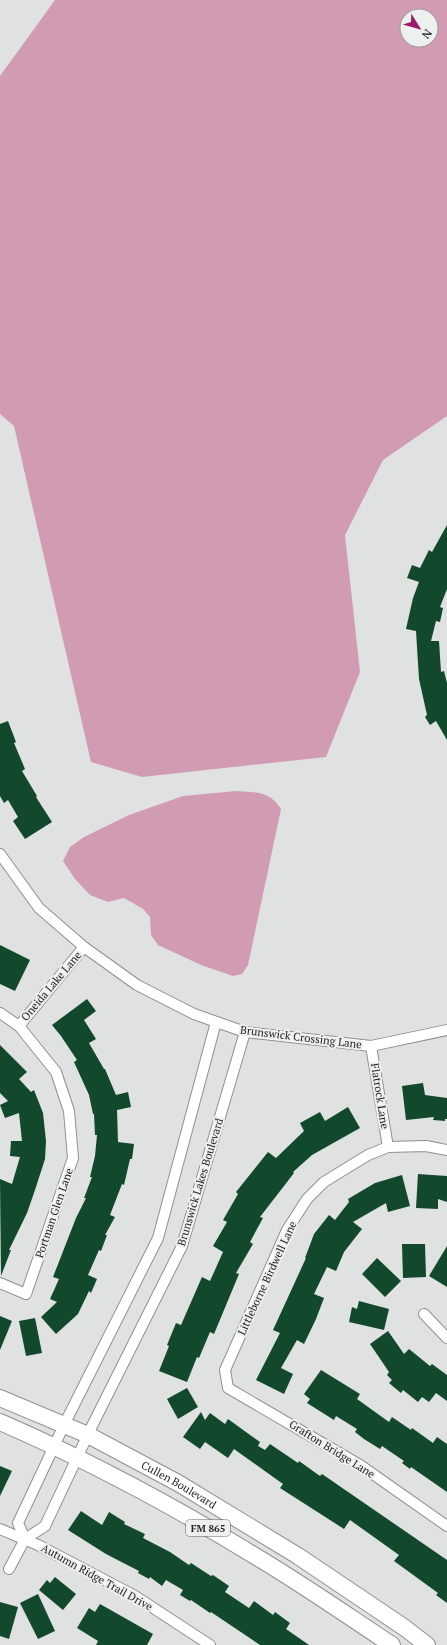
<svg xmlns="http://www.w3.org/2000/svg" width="447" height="1645" font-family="'PT Serif',serif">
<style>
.water{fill:#d29bb4;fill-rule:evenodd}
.building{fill:#12482c}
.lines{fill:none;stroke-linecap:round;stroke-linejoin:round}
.street-casing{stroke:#8e918f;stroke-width:12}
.primary-casing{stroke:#8e918f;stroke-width:18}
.street{stroke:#fff;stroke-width:10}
.primary{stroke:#fff;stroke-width:16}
.labels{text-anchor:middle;stroke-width:4;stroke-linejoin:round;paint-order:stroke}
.shield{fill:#edf0ee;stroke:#5d5e5d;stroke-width:1}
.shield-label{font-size:10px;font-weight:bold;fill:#1f201f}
.street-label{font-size:11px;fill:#1f201f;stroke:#edf0ee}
</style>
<rect width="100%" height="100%" fill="#dfe2e0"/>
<!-- water -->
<g class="water">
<path d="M55,0h392v416l-64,44 -38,75 15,137 -34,85 -184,20 -51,-15 -77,-336 -14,-12v-338zM407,16h24v24h-24z"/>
<path d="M236,791c21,2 32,-1 45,18l-33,156 -6,9 -9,2 -32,-11 -43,-20 -7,-10 -1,-18 -7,-8 -19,-11 -16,4 -18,-7 -15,-16 -12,-18 7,-14 14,-10 45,-22 54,-19z"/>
</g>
<!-- building -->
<g class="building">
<polygon points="447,525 447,589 440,607 443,608 440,622 436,621 431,641 439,641 441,672 444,671 447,683 447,740 436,721 430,725 425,717 427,715 419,679 416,631 406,629 413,598 419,582 407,578 412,565 420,568 429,550 432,552"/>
<polygon points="8,721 16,742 14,743 25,769 22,771 37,796 36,797 52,822 25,839 13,821 18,817 8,800 4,803 0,796 0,724"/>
<polygon points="0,945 30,960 15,991 0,984"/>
<polygon points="87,999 96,1011 84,1020 96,1039 89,1043 104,1069 105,1069 116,1095 128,1092 131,1107 117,1110 118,1142 134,1144 132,1159 130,1159 124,1185 122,1184 110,1215 115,1217 105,1235 107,1235 101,1251 99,1250 88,1275 97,1279 91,1293 89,1291 78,1314 56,1334 41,1317 57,1302 50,1299 59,1279 53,1277 76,1218 86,1198 84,1198 92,1177 90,1177 95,1156 97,1135 95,1135 94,1114 93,1114 89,1095 74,1062 77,1060 61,1036 52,1025"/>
<polygon points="0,1045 27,1072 19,1079 31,1092 34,1090 43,1113 46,1141 45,1159 35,1190 27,1213 9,1250 11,1250 1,1276 0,1179 12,1184 20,1157 10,1156 11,1141 22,1141 19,1113 5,1118 0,1105 8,1101 0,1093"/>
<polygon points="423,1083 425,1095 447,1098 447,1119 445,1119 445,1121 433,1120 434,1117 406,1120 402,1086"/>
<polygon points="348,1107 360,1128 312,1155 293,1172 294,1173 260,1217 263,1218 250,1242 253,1244 236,1273 239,1274 214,1334 210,1332 199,1358 197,1357 187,1382 159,1371 169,1346 167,1345 176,1323 181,1325 202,1277 210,1281 223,1252 213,1246 227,1222 223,1220 238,1194 236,1192 268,1152 276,1158 304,1131 300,1123 320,1112 325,1121"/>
<polygon points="418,1174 447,1176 447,1202 438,1199 438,1209 416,1208"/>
<polygon points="402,1175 410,1206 388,1212 386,1203 353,1222 362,1229 344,1252 336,1271 327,1267 314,1294 324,1298 316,1319 304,1344 297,1340 281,1368 293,1374 284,1394 256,1380 280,1333 273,1330 306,1258 305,1258 314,1234 329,1215 335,1220 349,1202 348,1199 375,1183"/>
<polygon points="402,1244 425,1244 426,1277 403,1278"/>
<polygon points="447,1246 447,1287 429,1276"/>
<polygon points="377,1258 401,1281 385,1297 362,1274"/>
<polygon points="359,1301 389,1309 384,1330 349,1322 352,1307 357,1309"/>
<polygon points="0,1316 12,1321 0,1350"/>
<polygon points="35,1318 42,1353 26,1356 19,1321"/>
<polygon points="388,1331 404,1354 409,1349 430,1366 432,1364 447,1375 447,1401 436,1393 429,1402 422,1397 418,1402 403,1390 401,1393 389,1383 392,1380 387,1375 389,1372 370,1344"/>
<polygon points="321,1370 360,1394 357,1399 389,1422 392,1417 411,1430 412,1428 433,1443 437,1437 447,1444 447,1492 411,1467 410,1469 402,1463 404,1461 382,1446 380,1449 364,1439 355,1432 357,1429 336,1416 334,1420 307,1403 310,1399 304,1394"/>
<polygon points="187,1388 198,1407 178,1419 167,1399"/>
<polygon points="201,1412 205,1420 210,1413 225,1424 228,1419 260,1442 258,1446 265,1450 270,1444 298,1463 299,1461 320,1476 322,1474 447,1560 447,1603 436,1595 438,1593 394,1561 399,1555 350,1520 344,1529 280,1488 283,1484 234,1449 228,1458 205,1442 200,1449 183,1437"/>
<polygon points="0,1466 12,1471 0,1496"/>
<polygon points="81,1511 102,1525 109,1512 125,1522 124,1524 145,1534 143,1538 170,1552 189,1565 191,1563 211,1576 213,1575 229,1586 225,1592 249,1608 254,1601 273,1615 275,1612 290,1623 286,1629 309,1645 260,1645 211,1612 210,1613 191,1600 190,1601 180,1595 183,1590 166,1580 162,1586 150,1577 149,1579 138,1573 139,1571 106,1554 68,1530"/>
<polygon points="55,1577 76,1594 63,1610 39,1590 47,1580 50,1583"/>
<polygon points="38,1594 55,1631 38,1639 20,1603"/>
<polygon points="0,1602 18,1607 9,1639 0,1636"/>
<polygon points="100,1604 153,1634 147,1645 96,1645 98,1641 77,1628 89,1608 95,1612"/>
</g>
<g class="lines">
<defs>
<g id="street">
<polyline points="0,854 39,908 84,947 137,985 194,1014 245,1032 371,1046 447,1030"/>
<polyline points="0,1013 19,1026 56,1072 69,1111 73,1158 26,1294 0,1283"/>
<polyline points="19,1026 84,947"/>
<polyline points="371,1046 388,1147"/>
<polyline points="447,1150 426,1146 388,1147 368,1155 324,1182 307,1199 287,1230 225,1370 228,1388 360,1465 447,1526"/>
<polyline points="424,1314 447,1338"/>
<polyline points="0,1529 38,1545 135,1596 210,1645"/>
<polyline points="25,1539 18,1523 64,1425 158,1238 216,1022"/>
<polyline points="9,1569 25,1539 45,1526 92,1426 182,1246 245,1032"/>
</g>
<g id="primary">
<path id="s1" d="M0,1398l88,37 90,48 120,73 107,72 22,17"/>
<path d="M0,1422c90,39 177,86 260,137 45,27 88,57 132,86"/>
</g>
</defs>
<!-- street casing -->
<use href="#street" class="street-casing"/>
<!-- primary casing -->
<use href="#primary" class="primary-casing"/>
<!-- street -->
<use href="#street" class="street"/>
<!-- primary -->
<use href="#primary" class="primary"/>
</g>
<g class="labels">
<!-- shield labels -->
<rect class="shield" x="186" y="1520" width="44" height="16" rx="3"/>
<g class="shield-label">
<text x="208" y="1532">FM 865</text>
</g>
<!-- street labels -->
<g class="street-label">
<text transform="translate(51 986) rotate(-50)" y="4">Oneida Lake Lane</text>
<text transform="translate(301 1037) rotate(7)" y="4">Brunswick Crossing Lane</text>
<text transform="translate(380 1096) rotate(81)" y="4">Flatrock Lane</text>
<text transform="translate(200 1182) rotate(-73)" y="4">Brunswick Lakes Boulevard</text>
<text transform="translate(54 1213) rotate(-71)" y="4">Portman Glen Lane</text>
<text transform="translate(267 1278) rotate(-65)" y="4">Littleborne Birdwell Lane</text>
<text transform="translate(332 1449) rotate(32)" y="4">Grafton Bridge Lane</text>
<text dy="4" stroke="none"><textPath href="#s1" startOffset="199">Cullen Boulevard</textPath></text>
<text transform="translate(97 1577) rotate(29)" y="4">Autumn Ridge Trail Drive</text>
</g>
</g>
<!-- north arrow -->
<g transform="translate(419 28) rotate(127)"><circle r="19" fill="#edf0ee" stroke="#9b9d9b"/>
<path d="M0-3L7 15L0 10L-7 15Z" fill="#9d196a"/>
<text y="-6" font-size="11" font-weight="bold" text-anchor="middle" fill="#1f201f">N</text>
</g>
</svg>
